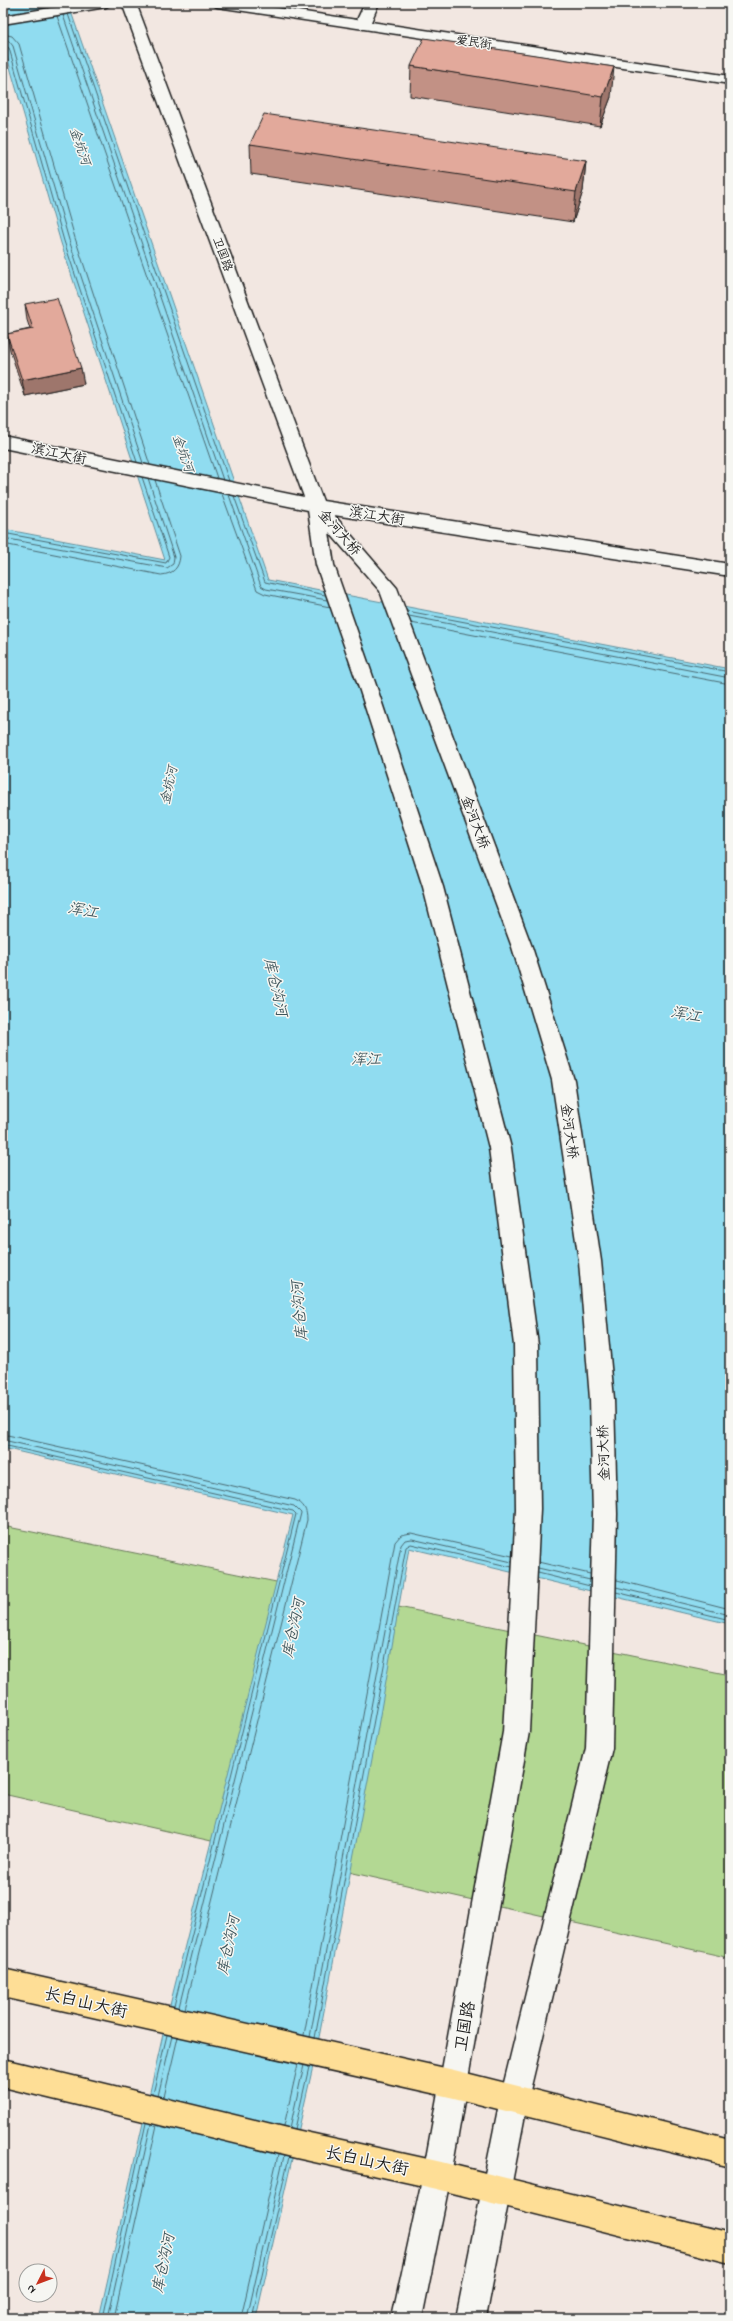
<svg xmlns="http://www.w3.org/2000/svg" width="733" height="2321" font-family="'Indie Flower','LXGW WenKai TC',sans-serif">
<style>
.green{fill:#b3d893;stroke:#687a58}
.water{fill:#90dcf0;stroke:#628f9b}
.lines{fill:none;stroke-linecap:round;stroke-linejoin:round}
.shore{stroke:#4a6971;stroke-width:1}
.street-casing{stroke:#1c1c1c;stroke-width:3}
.secondary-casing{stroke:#1c1c1c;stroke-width:3}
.primary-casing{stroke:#1c1c1c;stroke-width:3}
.street{fill:#f6f6f2;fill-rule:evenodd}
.secondary{fill:#f6f6f2;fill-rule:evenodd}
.primary{fill:#fede96;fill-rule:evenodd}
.wall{fill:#c29185;stroke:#1c1c1c}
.shaded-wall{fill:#9e766c;stroke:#1c1c1c}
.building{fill:#e2a99b;stroke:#1c1c1c}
.labels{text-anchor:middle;stroke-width:3;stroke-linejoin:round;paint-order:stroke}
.far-street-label{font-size:12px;fill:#1c1c1c;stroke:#f6f6f2}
.far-water-label{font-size:13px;font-style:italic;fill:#3f565c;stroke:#f6f6f2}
.street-label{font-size:14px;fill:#1c1c1c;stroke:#f6f6f2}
.water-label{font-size:15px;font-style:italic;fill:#3f565c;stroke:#f6f6f2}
.near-street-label{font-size:17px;fill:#1c1c1c;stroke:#f6f6f2}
</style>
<rect width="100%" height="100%" fill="#f2e7e1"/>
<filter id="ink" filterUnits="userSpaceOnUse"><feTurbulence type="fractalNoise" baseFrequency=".025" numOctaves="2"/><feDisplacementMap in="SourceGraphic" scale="8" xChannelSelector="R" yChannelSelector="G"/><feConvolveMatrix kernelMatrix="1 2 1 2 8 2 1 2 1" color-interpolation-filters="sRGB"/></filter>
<g filter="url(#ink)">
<!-- green -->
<polygon class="green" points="3,1526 730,1675 730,1958 3,1794"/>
<!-- water -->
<polygon class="water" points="3,3 68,3 268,580 730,669 730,1624 409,1548 376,1738 316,2053 256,2318 99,2318 166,2021 293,1515 3,1448 3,529 165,560 61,243 3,43"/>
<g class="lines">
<!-- shore -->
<g class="shore">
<polyline points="68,14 229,481"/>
<polyline points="63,15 223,480"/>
<polyline points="57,16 217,478"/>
<polyline points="3,34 12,36 19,44 75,238 150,465"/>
<polyline points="3,40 9,41 13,46 69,240 143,463"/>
<polyline points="3,45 9,48 64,241 137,462"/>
<polyline points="222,494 257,590 265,594 330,607"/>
<polyline points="229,495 261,586 266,589 327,600"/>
<polyline points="234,496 265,582 325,595"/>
<polyline points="3,533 166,563 169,557 142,477"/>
<polyline points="3,538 167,568 173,564 174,557 148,478"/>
<path d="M3,544l158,31c12,-1 18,-7 19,-19l-25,-76"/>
<polyline points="407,611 730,672"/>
<polyline points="409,616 730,678"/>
<polyline points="411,623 730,684"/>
<path d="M3,1434l292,66c9,4 12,10 12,20l-122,489"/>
<polyline points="3,1440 294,1506 301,1513 179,2007"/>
<polyline points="3,1445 293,1511 296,1514 174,2006"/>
<polyline points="538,1562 590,1574"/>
<polyline points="538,1568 590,1580"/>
<polyline points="538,1573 590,1586"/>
<polyline points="617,1580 730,1609"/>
<polyline points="616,1587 730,1615"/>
<polyline points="616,1592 730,1620"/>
<polyline points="304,2035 395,1542 401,1535 411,1533 512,1556"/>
<polyline points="310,2037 401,1545 405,1540 412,1539 512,1562"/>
<polyline points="315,2038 406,1547 411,1544 512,1567"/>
<polyline points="153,2094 167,2035"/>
<polyline points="158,2096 172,2036"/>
<polyline points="164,2097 178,2037"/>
<polyline points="284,2126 298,2064"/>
<polyline points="290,2128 304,2065"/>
<polyline points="295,2129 309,2067"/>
<polyline points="103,2318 146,2123"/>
<polyline points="108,2318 151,2124"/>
<polyline points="114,2318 157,2125"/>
<polyline points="241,2318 278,2155"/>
<polyline points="247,2318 284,2156"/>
<polyline points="252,2318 289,2157"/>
</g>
<defs>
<g id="street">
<polygon points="80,3 113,3 106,7 3,24 3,16"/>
<polygon points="210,3 246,3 357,20 365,3 379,3 371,22 730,76 730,84 217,7"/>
</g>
<polygon id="secondary" points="122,3 136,3 323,501 730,564 730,576 334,515 397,588 532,947 574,1080 601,1261 614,1399 617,1514 612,1748 528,2099 486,2318 456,2318 500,2099 586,1748 593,1514 590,1399 579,1261 552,1080 512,947 380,591 329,532 334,565 378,691 443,887 511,1148 538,1345 540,1509 529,1732 451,2175 422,2318 392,2318 423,2175 503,1732 516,1509 514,1345 489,1148 423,887 360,691 316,565 308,510 3,448 3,436 304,497"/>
<g id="primary">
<polygon points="3,1969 454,2070 730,2139 730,2167 454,2098 3,1997"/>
<polygon points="3,2059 296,2130 437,2161 730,2233 730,2263 437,2189 296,2158 3,2087"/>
</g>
</defs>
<!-- street casing -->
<use href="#street" class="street-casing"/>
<!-- secondary casing -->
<use href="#secondary" class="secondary-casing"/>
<!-- primary casing -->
<use href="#primary" class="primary-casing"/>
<!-- street -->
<use href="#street" class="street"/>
<!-- secondary -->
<use href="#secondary" class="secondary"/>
<!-- primary -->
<use href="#primary" class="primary"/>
</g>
<!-- wall -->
<g class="wall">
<polygon points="411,66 611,97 600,126 410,96"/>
<polygon points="250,144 586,161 583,191 573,222 251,174"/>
<polygon points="25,304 84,384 25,396 10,350 7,334 30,329 27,320"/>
</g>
<!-- shaded-wall -->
<g class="shaded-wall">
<polygon points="614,67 611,97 600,126 603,97"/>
<polygon points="586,161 583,191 573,222 576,192"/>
<polygon points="81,368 84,384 25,396 22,380"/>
</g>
<!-- building -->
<g class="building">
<polygon points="424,38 614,67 603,97 411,66"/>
<polygon points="264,114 586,161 576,192 250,144"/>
<polygon points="57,298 81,368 22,380 7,334 33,329 25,304"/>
</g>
</g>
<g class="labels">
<!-- far-street labels -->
<g class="far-street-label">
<text transform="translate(474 42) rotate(9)" y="4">爱民街</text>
<text transform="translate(223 254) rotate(70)" y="4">卫国路</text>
</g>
<!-- far-water labels -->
<g class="far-water-label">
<text transform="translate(81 146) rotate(71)" y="5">金坑河</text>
<text transform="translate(184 453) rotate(71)" y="5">金坑河</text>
<text transform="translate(168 785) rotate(-78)" y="5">金坑河</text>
</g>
<!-- street labels -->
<g class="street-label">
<text transform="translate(59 453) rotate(12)" y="5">滨江大街</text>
<text transform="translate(377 515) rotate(9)" y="5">滨江大街</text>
<text transform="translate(340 532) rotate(49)" y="5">金河大桥</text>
<text transform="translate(476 822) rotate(69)" y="5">金河大桥</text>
<text transform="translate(570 1131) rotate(82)" y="5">金河大桥</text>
<text transform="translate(603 1453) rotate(-92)" y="5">金河大桥</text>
</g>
<!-- water labels -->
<g class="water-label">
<text transform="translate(83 910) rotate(10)" y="5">浑江</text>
<text transform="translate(276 987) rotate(77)" y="5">库仓沟河</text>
<text transform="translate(686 1014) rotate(10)" y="5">浑江</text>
<text x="366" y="1064">浑江</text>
<text transform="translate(299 1311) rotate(-95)" y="5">库仓沟河</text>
<text transform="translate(293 1628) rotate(-78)" y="5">库仓沟河</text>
<text transform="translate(228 1945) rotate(-78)" y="5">库仓沟河</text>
<text transform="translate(163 2263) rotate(-78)" y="5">库仓沟河</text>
</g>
<!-- near-street labels -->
<g class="near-street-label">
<text transform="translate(86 2002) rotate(13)" y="6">长白山大街</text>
<text transform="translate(464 2026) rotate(-80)" y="6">卫国路</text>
<text transform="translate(367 2160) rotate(12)" y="6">长白山大街</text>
</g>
</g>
<!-- margin -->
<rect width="733" height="2321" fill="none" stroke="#f6f6f2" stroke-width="16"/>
<rect x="8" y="8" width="717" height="2305" fill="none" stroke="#1c1c1c" stroke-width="1.5" filter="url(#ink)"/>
<!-- north arrow -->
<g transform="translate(38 2283) rotate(228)"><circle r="19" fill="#f6f6f2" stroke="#9f9f9c"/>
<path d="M0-3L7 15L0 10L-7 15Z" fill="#c8321e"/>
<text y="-6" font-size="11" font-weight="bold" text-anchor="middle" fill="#1c1c1c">N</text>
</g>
</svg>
